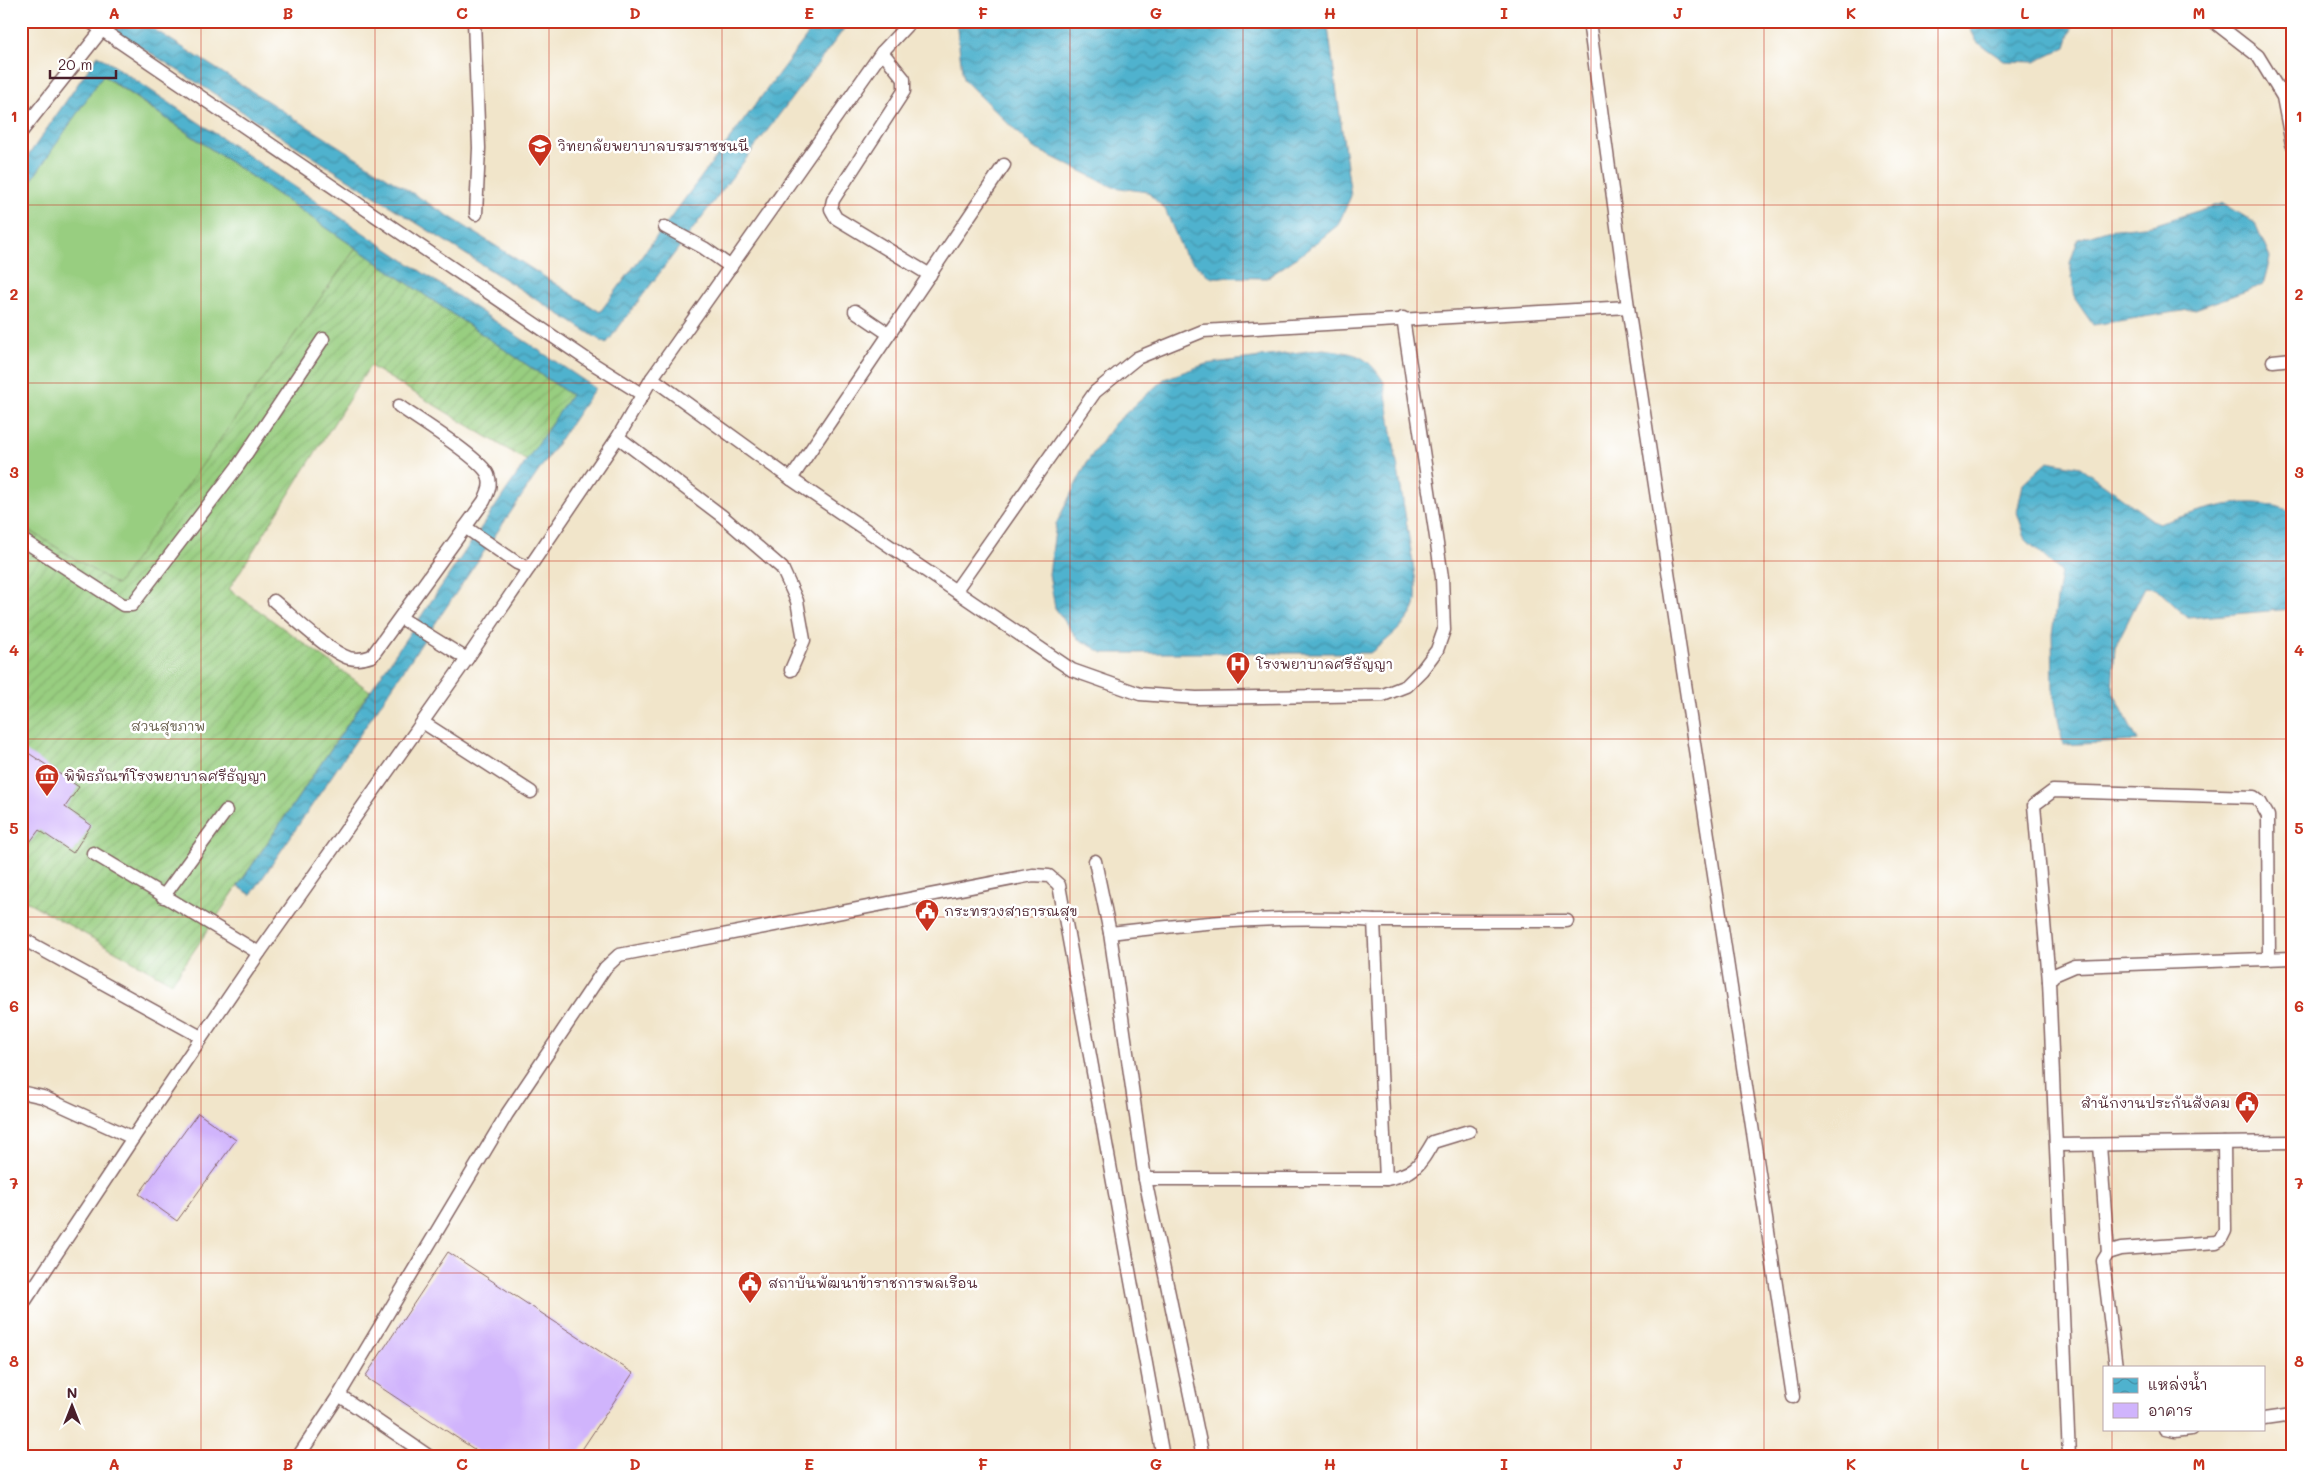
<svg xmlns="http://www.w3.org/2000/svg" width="2313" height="1478" font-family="Mali,'Playpen Sans Thai',sans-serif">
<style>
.grass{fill:#98ce80;stroke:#717656}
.garden{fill:url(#garden-furrows);stroke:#717656}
.water{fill:url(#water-waves);stroke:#4c687c}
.building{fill:#d0b4fc}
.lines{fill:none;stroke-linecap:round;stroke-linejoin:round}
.service-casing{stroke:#846463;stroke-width:15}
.service{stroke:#fff;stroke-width:12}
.grid{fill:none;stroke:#c8321e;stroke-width:1;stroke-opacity:0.55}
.labels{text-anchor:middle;stroke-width:5;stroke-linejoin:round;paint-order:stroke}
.poi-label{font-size:14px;fill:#4a1f2b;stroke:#fff;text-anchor:start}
.park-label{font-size:14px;fill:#655c49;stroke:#fff}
.neatline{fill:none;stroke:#c8321e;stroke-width:2}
.grid-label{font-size:16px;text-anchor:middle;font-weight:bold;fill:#c8321e}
</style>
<defs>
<pattern id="garden-furrows" width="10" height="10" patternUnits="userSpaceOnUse" patternTransform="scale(1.25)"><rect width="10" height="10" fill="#98ce80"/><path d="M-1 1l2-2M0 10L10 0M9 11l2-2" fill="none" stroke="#84b06f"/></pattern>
<pattern id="water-waves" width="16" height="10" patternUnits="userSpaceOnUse" patternTransform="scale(1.25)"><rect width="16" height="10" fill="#4fb2ce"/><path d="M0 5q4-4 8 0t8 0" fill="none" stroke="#4490a7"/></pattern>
</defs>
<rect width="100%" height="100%" fill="#fff"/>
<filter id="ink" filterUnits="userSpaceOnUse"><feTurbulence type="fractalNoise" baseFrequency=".02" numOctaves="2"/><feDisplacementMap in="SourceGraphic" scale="10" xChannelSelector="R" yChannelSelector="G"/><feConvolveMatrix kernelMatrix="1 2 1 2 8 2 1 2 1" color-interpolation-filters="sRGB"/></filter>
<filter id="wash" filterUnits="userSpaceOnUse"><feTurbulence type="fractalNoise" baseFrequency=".0096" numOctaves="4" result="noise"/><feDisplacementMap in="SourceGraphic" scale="20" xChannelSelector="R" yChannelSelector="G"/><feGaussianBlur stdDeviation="1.12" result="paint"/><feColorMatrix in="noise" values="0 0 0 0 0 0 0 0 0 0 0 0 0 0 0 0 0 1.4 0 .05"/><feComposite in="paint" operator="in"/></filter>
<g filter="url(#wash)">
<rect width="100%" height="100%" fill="#f1e5ca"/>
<!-- grass -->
<polygon class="grass" points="102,75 356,248 117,586 21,525 21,196"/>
<!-- garden -->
<polygon class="garden" points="356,248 571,395 527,461 370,366 229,589 370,691 172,983 21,898 21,525 117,585"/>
<!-- water -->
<g class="water">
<polygon points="118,21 141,21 600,312 818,21 850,21 606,344 113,29"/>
<polygon points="956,21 1325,21 1328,27 1351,196 1338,225 1302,254 1267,278 1210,277 1184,254 1165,209 1147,192 1113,187 1032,147 963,79"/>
<polygon points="1966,21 2074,21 2066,47 2035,62 2004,61 1977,42"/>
<polygon points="98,55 595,388 251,895 238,886 571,395 103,75 21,196 21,166"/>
<polygon points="2223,203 2255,223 2270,258 2263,285 2195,309 2093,325 2075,299 2070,263 2078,239 2107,230 2153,225"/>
<path d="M1324,349c33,5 41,4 60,33l32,200c0,7 1,17 -1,24 -5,16 -31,37 -45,47h-267l-26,-15 -22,-30 -6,-34 7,-50 31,-62 27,-38 50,-45 42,-15z"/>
<path d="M2048,461l32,6 78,57c43,-13 90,-33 134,-12v97l-104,9 -32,-30 -11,-1 -30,60 -3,43 26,51 -75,4 -10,-54 -1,-57 9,-62 -35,-32 -9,-28 6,-28z"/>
</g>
<g id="blocks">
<!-- building -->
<g class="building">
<polygon points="21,748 79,787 65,807 91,825 73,853 39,830 30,842 21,836"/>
<polygon points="198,1113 236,1140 177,1221 139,1194"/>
<polygon points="448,1252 633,1373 577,1457 486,1457 365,1377"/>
</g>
</g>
</g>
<g filter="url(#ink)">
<use href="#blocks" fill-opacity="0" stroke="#846463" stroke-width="1"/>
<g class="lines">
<defs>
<g id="service">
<polyline points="89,21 592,363 643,395"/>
<polyline points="474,21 479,148 476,214"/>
<polyline points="1589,21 1628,307 1793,1397"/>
<polyline points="2213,21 2258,56 2283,97 2292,144"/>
<polyline points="882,52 904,79 904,91 833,200 831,209 836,218 930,275"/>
<polyline points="21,132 109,21"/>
<polyline points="665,227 704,248 731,267"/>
<polyline points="855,311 889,334"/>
<polyline points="2273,361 2292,359"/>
<polyline points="652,378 791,479 1072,670 1140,694 1196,698 1383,695 1406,686 1422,670 1437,650 1444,630 1442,577 1403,318"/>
<polyline points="618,437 722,516 782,568 797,601 804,640 791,670"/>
<polyline points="791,479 1004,165"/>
<polyline points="465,527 517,563 529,568"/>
<polyline points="21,539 123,605 132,605 238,466 323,339"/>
<polyline points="956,590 1095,392 1137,358 1203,331 1628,307"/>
<path d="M274,601c18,15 55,51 75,57 8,2 15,1 23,-2l112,-155c4,-9 8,-16 4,-26 -7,-17 -71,-56 -89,-69"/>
<polyline points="401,618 467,659"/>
<polyline points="424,723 531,792"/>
<polyline points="93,853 259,953"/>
<polyline points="1095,861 1110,933 1145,1179 1203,1457"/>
<polyline points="163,897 226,811"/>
<polyline points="1374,921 1567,921"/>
<path d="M1110,933c88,-10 176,-19 264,-12l12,258"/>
<polyline points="21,938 201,1037"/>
<polyline points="2049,981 2054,975 2075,966 2292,958"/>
<polyline points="21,1092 43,1097 133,1138"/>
<polyline points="2057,1145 2292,1142"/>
<polyline points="2100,1145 2108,1253"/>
<path d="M1145,1179h241c29,-5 33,-13 47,-37l36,-11"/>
<polyline points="21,1282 33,1289"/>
<polyline points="21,1307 133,1138 259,953 467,659 618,437 652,378 882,52 911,21"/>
<polyline points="2116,1367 2103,1261 2108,1253 2121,1249 2216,1242 2221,1239 2225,1231 2224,1143"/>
<polyline points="339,1395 430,1457"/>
<polyline points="2264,1419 2292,1415"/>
<polyline points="2165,1429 2175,1431 2191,1429"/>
<polyline points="298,1457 339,1395 507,1114 605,968 619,955 1033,875 1049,876 1059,885 1163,1457"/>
<polyline points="2069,1457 2049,981 2034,805 2053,791 2254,797 2260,802 2268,816 2269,958"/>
</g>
</defs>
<!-- service casing -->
<use href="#service" class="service-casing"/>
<!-- service -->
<use href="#service" class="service"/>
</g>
</g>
<!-- grid -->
<path class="grid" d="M201,21v1436M375,21v1436M549,21v1436M722,21v1436M896,21v1436M1070,21v1436M1243,21v1436M1417,21v1436M1591,21v1436M1764,21v1436M1938,21v1436M2112,21v1346M21,205h2271M21,383h2271M21,561h2271M21,739h2271M21,917h2271M21,1095h2271M21,1273h2271M2112,1429v28"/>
<!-- icons -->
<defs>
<symbol id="university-pin" viewBox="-11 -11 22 30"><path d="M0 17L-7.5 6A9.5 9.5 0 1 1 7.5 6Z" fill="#c8321e" stroke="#fff"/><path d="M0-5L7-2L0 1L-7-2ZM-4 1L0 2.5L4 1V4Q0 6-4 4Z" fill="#fff"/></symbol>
<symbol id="hospital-pin" viewBox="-11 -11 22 30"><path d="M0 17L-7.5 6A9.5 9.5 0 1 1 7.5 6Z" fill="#c8321e" stroke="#fff"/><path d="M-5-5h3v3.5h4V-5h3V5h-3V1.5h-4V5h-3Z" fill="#fff"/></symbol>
<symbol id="museum-pin" viewBox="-11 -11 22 30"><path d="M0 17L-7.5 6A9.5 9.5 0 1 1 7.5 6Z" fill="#c8321e" stroke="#fff"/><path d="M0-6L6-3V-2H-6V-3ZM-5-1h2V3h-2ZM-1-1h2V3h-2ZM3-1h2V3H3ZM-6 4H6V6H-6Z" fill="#fff"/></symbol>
<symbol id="civic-pin" viewBox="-11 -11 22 30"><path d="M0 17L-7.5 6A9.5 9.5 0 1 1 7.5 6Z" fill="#c8321e" stroke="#fff"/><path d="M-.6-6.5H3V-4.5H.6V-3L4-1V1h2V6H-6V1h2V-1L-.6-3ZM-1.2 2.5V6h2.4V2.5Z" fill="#fff"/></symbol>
</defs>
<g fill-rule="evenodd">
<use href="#university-pin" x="526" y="132" width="28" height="38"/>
<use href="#hospital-pin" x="1224" y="650" width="28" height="38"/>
<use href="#museum-pin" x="33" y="762" width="28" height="38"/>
<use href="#civic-pin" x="913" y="897" width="28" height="38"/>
<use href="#civic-pin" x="2233" y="1089" width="28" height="38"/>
<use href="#civic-pin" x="736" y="1269" width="28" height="38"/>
</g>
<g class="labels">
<!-- poi labels -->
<g class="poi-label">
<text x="558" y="151">วิทยาลัยพยาบาลบรมราชชนนี</text>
<text x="1256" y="669">โรงพยาบาลศรีธัญญา</text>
<text x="64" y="781">พิพิธภัณฑ์โรงพยาบาลศรีธัญญา</text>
<text x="944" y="916">กระทรวงสาธารณสุข</text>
<text x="2230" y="1108" text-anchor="end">สำนักงานประกันสังคม</text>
<text x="768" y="1288">สถาบันพัฒนาข้าราชการพลเรือน</text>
</g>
<!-- park labels -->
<g class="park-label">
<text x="168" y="731">สวนสุขภาพ</text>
</g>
</g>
<!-- margin -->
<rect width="2313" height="1478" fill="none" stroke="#fff" stroke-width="55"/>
<!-- legend -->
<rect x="2103" y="1366" width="162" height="65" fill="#ffffff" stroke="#b7a5aa"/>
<rect x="2113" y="1378" width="25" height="15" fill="url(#water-waves)" stroke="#b7a5aa"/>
<text x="2148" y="1390" font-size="15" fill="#4a1f2b">แหล่งน้ำ</text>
<rect x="2113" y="1403" width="25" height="15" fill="#d0b4fc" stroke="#b7a5aa"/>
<text x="2148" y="1416" font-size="15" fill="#4a1f2b">อาคาร</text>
<!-- north arrow -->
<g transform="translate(72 1406)" stroke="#ffffff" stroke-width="4" paint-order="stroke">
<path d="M0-4L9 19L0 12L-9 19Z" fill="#4a1f2b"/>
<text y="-8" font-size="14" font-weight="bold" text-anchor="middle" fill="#4a1f2b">N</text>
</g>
<!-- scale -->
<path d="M50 70v8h66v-8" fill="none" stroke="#4a1f2b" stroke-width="2.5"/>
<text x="58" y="70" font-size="15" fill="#4a1f2b" stroke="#ffffff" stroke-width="4" paint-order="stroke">20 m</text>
<rect x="28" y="28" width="2258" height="1422" class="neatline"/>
<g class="grid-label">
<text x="114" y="19">A</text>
<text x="288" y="19">B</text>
<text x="462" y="19">C</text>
<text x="635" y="19">D</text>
<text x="809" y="19">E</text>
<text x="983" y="19">F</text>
<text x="1156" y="19">G</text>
<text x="1330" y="19">H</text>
<text x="1504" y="19">I</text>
<text x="1678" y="19">J</text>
<text x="1851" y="19">K</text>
<text x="2025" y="19">L</text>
<text x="2199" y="19">M</text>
<text x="14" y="122">1</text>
<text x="2299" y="122">1</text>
<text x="14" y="300">2</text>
<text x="2299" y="300">2</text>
<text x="14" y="478">3</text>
<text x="2299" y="478">3</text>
<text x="14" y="656">4</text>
<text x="2299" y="656">4</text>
<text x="14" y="834">5</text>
<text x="2299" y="834">5</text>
<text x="14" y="1012">6</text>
<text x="2299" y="1012">6</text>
<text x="14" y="1189">7</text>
<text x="2299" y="1189">7</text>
<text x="14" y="1367">8</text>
<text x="2299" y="1367">8</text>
<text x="114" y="1470">A</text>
<text x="288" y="1470">B</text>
<text x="462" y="1470">C</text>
<text x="635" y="1470">D</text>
<text x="809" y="1470">E</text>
<text x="983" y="1470">F</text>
<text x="1156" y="1470">G</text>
<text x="1330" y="1470">H</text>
<text x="1504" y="1470">I</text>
<text x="1678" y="1470">J</text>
<text x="1851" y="1470">K</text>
<text x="2025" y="1470">L</text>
<text x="2199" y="1470">M</text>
</g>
</svg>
